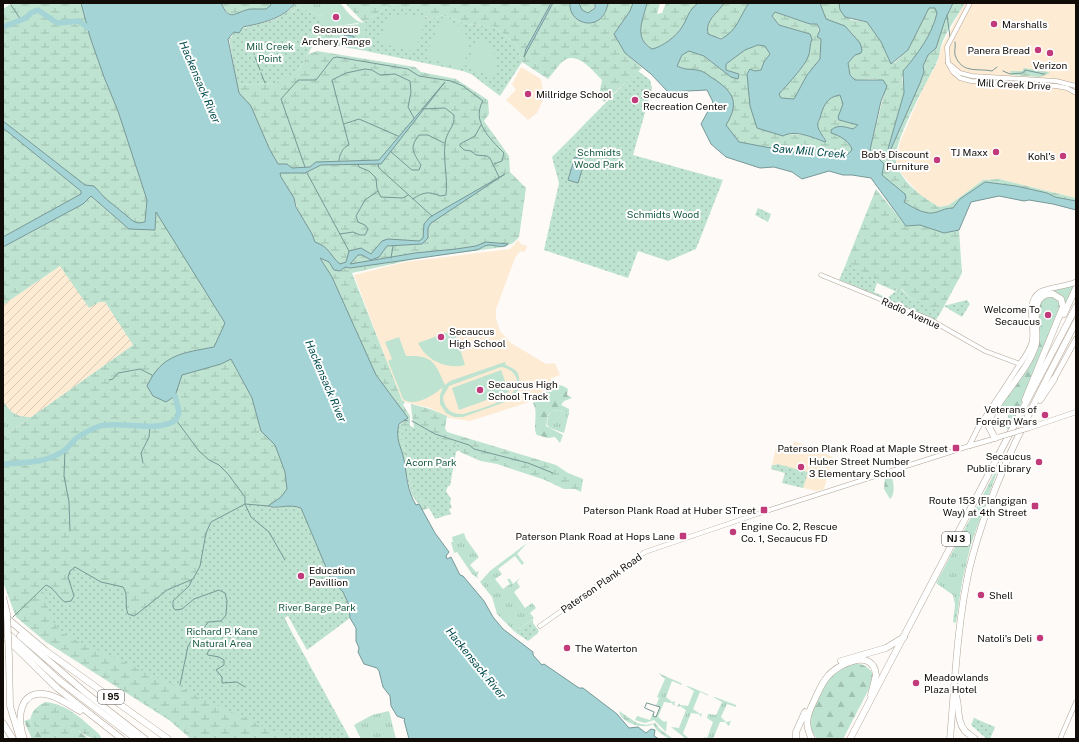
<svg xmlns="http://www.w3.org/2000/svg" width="1079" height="742" font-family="'Public Sans',sans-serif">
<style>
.built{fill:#feebd4}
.industrial{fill:url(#industrial-furrows)}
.grass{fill:url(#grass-tufts)}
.forest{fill:url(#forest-firs)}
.wetland{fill:url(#wetland-marsh)}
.park{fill:url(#park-dots)}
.garden{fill:#bee3d0;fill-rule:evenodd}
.water{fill:#a4d4d5;stroke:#789897;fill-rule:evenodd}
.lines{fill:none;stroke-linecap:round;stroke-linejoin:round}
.stream{stroke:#789897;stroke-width:1}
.river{stroke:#a4d4d5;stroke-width:5.5}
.tertiary-casing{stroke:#b1a495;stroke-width:5}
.secondary-casing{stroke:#b1a495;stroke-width:5.5}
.primary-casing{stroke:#b1a495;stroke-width:6}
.motorway-casing{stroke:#b1a495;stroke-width:7}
.tertiary{stroke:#fff;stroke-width:4}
.secondary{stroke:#fff;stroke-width:4.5}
.primary{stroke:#fff;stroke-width:5}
.motorway{stroke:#fff;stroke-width:6}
.secondary-bridge-casing{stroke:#b1a495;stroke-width:5.5;stroke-linecap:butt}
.motorway-bridge-casing{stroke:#b1a495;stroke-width:7;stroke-linecap:butt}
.secondary-bridge{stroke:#fff;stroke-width:4.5}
.motorway-bridge{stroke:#fff;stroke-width:6}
.poi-dot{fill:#c13b7b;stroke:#fff;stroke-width:1.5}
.labels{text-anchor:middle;stroke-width:4;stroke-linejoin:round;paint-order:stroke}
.shield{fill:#fff;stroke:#585551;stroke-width:1}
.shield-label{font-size:9px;font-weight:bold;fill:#110c07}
.poi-label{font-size:10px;fill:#110c07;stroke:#fff;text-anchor:end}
.park-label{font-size:10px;fill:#1a5d43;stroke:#fff}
.street-label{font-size:10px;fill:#110c07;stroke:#fff}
.water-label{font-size:11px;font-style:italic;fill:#004a4c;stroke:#fff}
</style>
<defs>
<pattern id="industrial-furrows" width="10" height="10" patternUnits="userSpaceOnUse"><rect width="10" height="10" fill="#feebd4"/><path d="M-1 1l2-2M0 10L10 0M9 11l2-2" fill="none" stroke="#d9c8b4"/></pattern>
<pattern id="grass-tufts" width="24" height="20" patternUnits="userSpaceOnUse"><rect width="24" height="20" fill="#bee3d0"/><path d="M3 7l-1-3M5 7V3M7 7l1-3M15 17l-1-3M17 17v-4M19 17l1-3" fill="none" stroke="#a2c2b1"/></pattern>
<pattern id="forest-firs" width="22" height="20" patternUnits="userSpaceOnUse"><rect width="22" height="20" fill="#bee3d0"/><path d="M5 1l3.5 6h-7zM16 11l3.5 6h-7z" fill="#a2c2b1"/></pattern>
<pattern id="wetland-marsh" width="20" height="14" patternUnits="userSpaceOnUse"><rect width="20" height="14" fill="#bee3d0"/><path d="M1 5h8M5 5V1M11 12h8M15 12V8" fill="none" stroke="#a2c2b1"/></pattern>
<pattern id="park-dots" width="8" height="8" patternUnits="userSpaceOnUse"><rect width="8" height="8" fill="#bee3d0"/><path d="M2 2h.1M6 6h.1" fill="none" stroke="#a2c2b1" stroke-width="1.8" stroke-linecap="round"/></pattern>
</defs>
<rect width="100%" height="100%" fill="#fdfaf7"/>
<!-- built -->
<g class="built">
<polygon points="965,3 1076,3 1076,198 999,179 983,180 949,205 939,207 920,195 900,172 896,160 900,142 925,84 937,64 942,46"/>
<polygon points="521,67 541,79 544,98 537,113 528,120 506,100 516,90 512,84"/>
<polygon points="518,240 521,244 527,246 525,252 520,251 515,258 496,309 496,319 500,331 511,343 546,364 555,363 560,375 551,378 554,388 542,398 470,421 449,418 430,408 405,402 402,400 384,354 354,275 405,262 510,249"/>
<polygon points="794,441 833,457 824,489 816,491 782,483 785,473 771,469 776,448 790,452"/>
</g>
<!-- industrial -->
<polygon class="industrial" points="60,266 89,307 99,302 105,302 133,345 3,437 3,305"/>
<!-- grass -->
<g class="grass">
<polygon points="295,3 329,3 323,15 319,16 299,7 293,12 290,10"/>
<polygon points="327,22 338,26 360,24 365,30 366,51 311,41 307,39 309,35 322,32 323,23"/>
<polygon points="1073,286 1074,287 1062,314 1049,291"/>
<path d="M3,401c8,12 13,16 28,16l-28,20z"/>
<polygon points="552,410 569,413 564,433 550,428 547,425 548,416"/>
<polygon points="1001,461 971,544 962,582 956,623 953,622 955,605 953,595 936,583"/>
<polygon points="464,533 466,539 479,557 470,565 476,572 479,571 477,576 479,579 472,574 457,552 454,553 451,542 453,542 452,537"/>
<polygon points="527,543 517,554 524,563 522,565 515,556 498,569 502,574 495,579 503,589 510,584 507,579 510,579 513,584 520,578 517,582 520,587 514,592 525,608 532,603 536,608 530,613 534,618 515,632 497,614 492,597 480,582 490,571"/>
<polygon points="658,673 681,683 682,685 672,681 666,697 672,702 675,701 674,706 672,703 664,702 658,717 664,722 667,721 666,732 654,720 645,723 635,720 637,716 650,720 653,713 653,716 656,717 660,707 656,706 659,698 657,697 665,679"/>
<polygon points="686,686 688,686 707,694 709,696 700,692 693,709 700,714 702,713 701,717 699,714 691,713 683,733 689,739 686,739 671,727 679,728 686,710 680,706 677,707 679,703 680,705 688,706 694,691"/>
<polygon points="713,697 715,697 736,705 736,707 727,704 721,717 726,722 731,721 729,726 725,722 720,722 713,739 703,739 704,737 707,738 713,722 707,718 708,714 716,715 722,702"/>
<polygon points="389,711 396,739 361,739 354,725 372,715"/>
</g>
<!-- forest -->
<g class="forest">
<polygon points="1045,297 1055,297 1061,304 1025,396 1009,429 1007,429 1006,424 1009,413 999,409 1037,347 1038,310 1039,304"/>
<path d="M554,384l9,2 5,3 -1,6 5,3 -8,3 -3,4 8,4v4l-16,-3 -5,5 -2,11 17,9 -3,8 -5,-6 -7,1 -11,-3c-5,-7 2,-23 -4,-32z"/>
<path d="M885,477l7,1c2,6 3,17 -2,21l-6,-10z"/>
<path d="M856,663c8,2 12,3 17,11l-2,11 -28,54h-26c-4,-6 -7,-10 -8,-17 -1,-10 17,-40 24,-47 7,-6 15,-9 23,-12z"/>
<polygon points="30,719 30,722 36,727 43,739 32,739 24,721"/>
<polygon points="72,729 77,730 89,739 65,739"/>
</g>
<!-- wetland -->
<g class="wetland">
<polygon points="12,3 81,3 90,37 104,77 118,111 142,185 225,323 231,359 252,398 261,431 275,445 285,472 287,489 281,497 268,506 281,610 297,644 350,739 191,739 169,720 46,642 16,617 3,582 3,437 133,345 105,302 99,302 89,308 60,266 3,305 3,247 83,204 91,196 129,229 155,230 155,211 147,201 145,222 138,223 133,221 105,198 94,186 85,186 3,121 3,9"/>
<polygon points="221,3 270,3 271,5 266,9 255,9 231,15 225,10"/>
<path d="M345,3h206l-20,36 -5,15 27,-51h17c-2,21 33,31 38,0h25l-3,8 -16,23 11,19 17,15 -38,34 -5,-7 3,-15c-10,-10 -27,-33 -42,-16 -4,5 -8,10 -12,15l-26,-17 -6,-17 -21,-18 -28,-3 -25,-9 -13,5 -3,-4 -38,-10 -24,17z"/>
<polygon points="579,3 595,3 595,6 591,11 588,13 581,10"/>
<path d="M647,3h13l-3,11 5,-1 4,-10h32c-11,9 -9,13 -16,24 -5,9 -20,20 -30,22 -19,-11 -9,-29 -5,-46z"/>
<path d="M724,3h25c-11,16 -15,45 -41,31 -3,-14 9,-20 16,-31z"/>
<path d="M820,3h19l1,7 11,10 16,2 14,20 8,19 5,2 14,-13 21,-42h6l2,5 -6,18 -18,30 -6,5 -5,12 2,15 -16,56 2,2 30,-68 4,-11 -1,-6 5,-11 8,-7 9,-28 8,-17h12c-8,14 -19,28 -24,43 -1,6 -2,12 -5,18 -9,18 -44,79 -40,98 5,20 26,35 43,45l10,-2 34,-25 16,-1 77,19v3l-21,-4 -8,-4 -31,-7 -31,-4 -25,17 -7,9c-7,0 -10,2 -16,4 -11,4 -24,-5 -33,-10l1,-8 -23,-19 2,-11 -14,-14 14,-56 -7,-15 -22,1 -6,-5 -1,-12 7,-8 1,-17 -11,-12 -19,-7z"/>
<polygon points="774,12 810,24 817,24 821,39 820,59 807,75 794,99 781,98 779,94 804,65 810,49 810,34 779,25 772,15"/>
<path d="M758,45l7,1 5,8 -6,8 -3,8 -6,1 31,63 19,1 20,7 1,-2c-3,-4 -7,-8 -8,-13 -1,-5 1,-6 2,-10 3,-10 6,-20 20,-22l3,9 -4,16 19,5 -5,4 -13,-3v9l12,11v4l-5,5 -44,-1 -64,-12 -13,-15 -24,-56h-16l-9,-5 5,-11 7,-4 15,5 27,21 8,-3 -14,-4 1,-6 19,-14z"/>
<path d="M317,51l98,16 6,5 35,7 32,21 1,14 -5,7 25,35 1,16 16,16 -7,49 -6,6 -9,4 -85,11 -67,15 50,127 3,2 -2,3 7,11v10l-9,9 12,58 16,15 -6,2c-3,-5 -8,-10 -11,-15 -2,-4 -15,-60 -15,-63 2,-8 5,-9 11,-14l-32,-43 -44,-98 -12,-20 -8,-23 -11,-16 -7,-20 -13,-21 -3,-13 -9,-16 -18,-42 -11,-10 -3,-11 38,-2 24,-13 9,-16z"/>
<polygon points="1024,68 1048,72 1050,73 1040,77 1012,75 1010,72 1010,71 1022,71"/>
<polygon points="3,128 81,191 81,194 3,237"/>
<path d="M876,189l30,37 14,-1 24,8 15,-3 3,43 -21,39 -31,-14 -8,-9h-4l-3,2 -18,-8 -5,-6h-5c-6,-7 -12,-12 -22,-11z"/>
<path d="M411,404l19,5 17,7 -2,12 2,4 109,33 12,8 15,6 -2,13 -6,-3h-11l-19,-9 -48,-16 -16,-3 -21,-9 -4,-7 -41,-16c-2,-3 -4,-22 -4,-25z"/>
<path d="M46,702c21,2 37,18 53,32l3,5c-18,0 -16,-7 -30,-10l-7,10h-22l-7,-12 -6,-5c1,-10 6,-16 16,-20z"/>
<path d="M619,711l18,12 9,2 9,-2 5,6 13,10c-8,0 -17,-9 -20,-15 -10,6 -32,-1 -34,-13z"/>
</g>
<!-- park -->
<g class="park">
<polygon points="388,6 417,7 429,20 442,15 467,24 495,27 516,45 522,62 500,96 471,74 463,71 366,51 364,23"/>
<path d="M299,7l20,9 4,7 -1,9 -13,3 -1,2 5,8 -14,25 -12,7 -12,6 -38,2 -8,-48 2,1 3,-6c13,-7 29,-7 43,-14 5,-2 8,-6 13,-8l3,2z"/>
<path d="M638,71l12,9 2,8 -19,67 90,25 -27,69 -28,12 -30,-10 -10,27 -84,-28 15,-67 -7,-26c29,-28 56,-58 86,-86z"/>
<polygon points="758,208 771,214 768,222 755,215"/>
<polygon points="851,265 861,270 867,277 872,277 877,283 874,292 887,298 900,288 910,298 938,310 941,312 936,320 839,280 845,266"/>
<polygon points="967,300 970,304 962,317 944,306"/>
<polygon points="410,426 456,445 459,450 456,452 450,486 448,486 446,491 451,499 450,503 452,508 449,509 451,514 435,519 429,508 413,493 401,435 405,427"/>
<polygon points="777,464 808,472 803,488 782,483 785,473 771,469 772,465 776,465"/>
<path d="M245,504c9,1 18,2 26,4 11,1 15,-5 30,0l30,71 12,13 6,13 1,13 -43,32 -19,-34 -4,2 66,121h-60l-227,-105 -12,-15 -9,-32 4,-2c10,4 11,12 19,17l6,-1 3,-5 -6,-19 2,-6 5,-4 26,15 22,5c6,9 1,17 5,27l6,2 8,-4 25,-22 26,-11 7,-13 6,-33 5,-11z"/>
<polygon points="533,619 533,623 539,631 537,634 528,641 515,632"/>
<polygon points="974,718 995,727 990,739 987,739 971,725"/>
</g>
<!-- garden -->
<g class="garden">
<path d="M328,3h12c6,7 14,19 24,20l1,7 -7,-7 -20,3 -15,-3 -4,-7 4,-1z"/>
<polygon points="409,14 426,19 415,52 379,43 386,24 396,15"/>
<path d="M442,18c30,9 30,26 20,51l-37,-12z"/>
<path d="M477,38c18,7 23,23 19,40l-30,-11z"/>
<path d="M451,331l4,2 10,32c-19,5 -39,-5 -47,-22z"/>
<path d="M399,337l7,19c27,-1 29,6 39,29l5,-4 55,-19 1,3 8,4 4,4 2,11 -3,10 -9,7 -45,16h-9l-8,-4 -6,-9v-9l3,-8c-9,8 -29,21 -40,12l-15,-38 4,-2 -7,-17zM501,367c7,1 12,4 15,10 9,22 -38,32 -53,37 -12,1 -19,-6 -20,-17l6,-11z"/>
<polygon points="501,370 509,392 459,410 452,388"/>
</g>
<!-- water -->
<g class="water">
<path d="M81,3h140c9,20 14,9 29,6 5,0 11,0 16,0l5,-4 -1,-2h25c-12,16 -33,20 -52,24l-4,6 -5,-1 -6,7 11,54 12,13 18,42 9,16h9l5,4 18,-1 6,-5 63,-2 66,-78 -64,82 -60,1 -16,8h-25l1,4 13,21 2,9 16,27 3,8c15,5 15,14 25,22l6,-2 3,-11 12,-3 10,6 11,-13 6,-2 31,2 4,-3 1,-14 6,-7 75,-43 -74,49 -3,5v10l-6,6 -35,2 -8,11 -8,3 -9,-5h-4l-8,9 65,-11 41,-4 20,-3 10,-4 22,2c-5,5 -12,1 -19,1 -5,0 -8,4 -13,5l-126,18 -5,-1 -5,4 -6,-1 -5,-8 -9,-4 12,19 44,98 32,43 -9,6c-4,16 2,21 5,36 3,17 3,30 12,45l3,-1 16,29 14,19 -3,4 1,3 4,-2 9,18 3,1 21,25 9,16 10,12 30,23v3l9,10 2,-1 35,24h4l34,26 12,14 9,-1 8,6 5,-4 4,1 -1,6 5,3h-250l-5,-19 1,-1 -8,-3 -6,-10 -1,-10 -7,-9 -4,-16 -2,-3 -13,-4 -6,-12 1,-4 -3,-7v-13l-6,-10 -1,-13 -6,-13 -12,-13 -30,-71c-13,-5 -26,2 -33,-2l13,-9 6,-8 -2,-17 -10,-27 -14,-14 -9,-33 -21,-39 -10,5 -39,11 -7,21 -9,6 -13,-6 -6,-10c15,-32 36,-33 67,-39l11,-24 -69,-111 -1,18 -26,-1 -38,-33 -8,8 -80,43v-10l78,-43v-3l-78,-63v-7l82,64 9,1 11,12 28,23 5,2 7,-1 2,-22 -29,-89 -14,-34 -14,-40z"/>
<polygon points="551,3 553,3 524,57 526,49"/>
<path d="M570,3h9l3,7 6,3 7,-5v-5h13c-5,31 -40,22 -38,0z"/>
<path d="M633,3h14c-4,17 -14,35 5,46 10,-2 25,-13 30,-22 7,-11 5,-15 16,-24h26c-7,11 -19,17 -16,31l13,5c17,-9 18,-22 28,-36h71l6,16 19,7 15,17 2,7 -1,3 -6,2 -7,8 2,12 5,5h28l4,6 -6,15 -11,49 14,14 -2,11 23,19 1,4 -2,4c10,6 22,14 33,10 6,-2 9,-4 16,-4l7,-9 25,-17 31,4 31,7 8,4 21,4v9l-23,-6 -24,-4 -5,1 -25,-5 -28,6 -12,28 -15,3 -24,-8 -14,1 -35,-48 -19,-3h-9l-14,-4 -27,8 -10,-7 -18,-5 -14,1 -34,-11 -15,-13 -10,-20 12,-22 -6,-12 -39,2 -17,-18 -26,-21 -11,-19 16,-23zM775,12l35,12h7l3,6 -3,7 4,2 -1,20 -13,16 -13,24 -13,-1 -2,-4c7,-8 26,-28 29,-37 3,-6 1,-12 4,-18l-2,-5 -31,-9 -7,-9zM758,45l7,1 5,8 -6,8 -3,8 -6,1 -5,-2 -3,5 3,32 7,22 26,8c12,-7 31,2 42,6l1,-1c-3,-5 -7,-9 -8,-14 -1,-5 1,-6 2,-9 3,-11 6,-21 20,-23l3,9 -5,13 1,3 19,5 -5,4c-8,-2 -15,-5 -22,1v3c8,2 20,9 21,17l-5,5 -44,-1 -64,-12 -13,-17c13,-21 9,-32 -12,-46 -4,-2 -9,-7 -13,-8 -10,-3 -14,0 -24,-5l5,-11 7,-4 15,5 27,21 7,2 1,-5 -13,-4v-6l19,-14z"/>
<path d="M839,3h114l-8,17 -9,28 -8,7 -5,11 1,6 -4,11 -30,68 -2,-2 16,-56 -1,-22c14,-16 29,-36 34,-58l-2,-5h-6l-21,42 -17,14 -10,-22 -14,-20 -22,-5 -5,-7z"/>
<polygon points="345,35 353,36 358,44 352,46 345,45 341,40"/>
<polygon points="575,157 585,160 578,183 568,180"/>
</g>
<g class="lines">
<!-- stream -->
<g class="stream">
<polyline points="11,5 21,20"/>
<polyline points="947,15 950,37"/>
<path d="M955,42c1,4 -1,9 0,13 7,19 21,13 37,16l5,-4"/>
<polyline points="255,57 260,70"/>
<polyline points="1003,71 1010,74 1023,73 1025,70 1044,74"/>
<polyline points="261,73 265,83"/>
<polyline points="344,124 359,119 398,136"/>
<polyline points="481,125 475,136 460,144 460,146 464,150 471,151 476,155 487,156 490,158 499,177"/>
<path d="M390,151l22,19h7l2,-5c-8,-13 -12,-17 -2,-30h9l16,8"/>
<path d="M339,161c0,-6 4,-14 10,-16l-17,-65 14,-7 19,-4 7,1 8,5 15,-1 15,7 1,11 -3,15 6,11"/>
<polyline points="358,164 359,167 369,171 376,178 377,189 381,197 403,198 408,195"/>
<polyline points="378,164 379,168 432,216"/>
<path d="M305,167l-24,-68 17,-19h18l17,-22 4,-1 71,12 11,7 32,5 12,5 20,15c-12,20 7,38 21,52l-2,8 -8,3"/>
<polyline points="307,173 349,251"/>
<path d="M413,199c10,-7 16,-8 27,-3l6,-1c2,-18 -3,-34 -1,-51 1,-13 10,-16 9,-29l-9,-7 -23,1"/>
<polyline points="340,234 353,232 360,235 365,235 368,229 365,225 358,222 356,216 365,200 378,191"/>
<polyline points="391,258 393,246"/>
<polyline points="109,380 113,379 118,373 140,369 152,375"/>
<polyline points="176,420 199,451 209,460 219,465 228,474 245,497 245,504 251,517 269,532 285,560"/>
<polyline points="404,420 408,421"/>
<polyline points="412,421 435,434 469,445 474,449 528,463 553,473"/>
<polyline points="65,450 64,476 69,502 70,531"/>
<polyline points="143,463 141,453 149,437 150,426"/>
<path d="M13,617l33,-32c10,4 11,12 19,17l6,-1 3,-5 -6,-19 2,-6 5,-4 26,15 22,5c6,9 1,17 5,27l6,2 3,-2 30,-24 26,-11 7,-13 6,-33 5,-11 34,-18 23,2"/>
<polyline points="194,640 198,643 208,642 211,646 207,654 208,655 219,657 224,660 224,665 216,670 222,677 222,683 237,682 245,687"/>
<polyline points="180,685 188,646 197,632 202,631 208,622 221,621 226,615 227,601 225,593 219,590 194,599 182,609 175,610 173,607 173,601 189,586 192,580"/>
<polygon points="647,703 660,707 656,717 653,716 654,712 645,708"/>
</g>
<!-- river -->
<g class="river">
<polyline points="3,27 26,18 31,13 38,10 57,23 79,21 88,28"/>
<path d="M3,464c23,-2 42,0 62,-14 5,-4 8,-10 13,-13 6,-4 16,-9 22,-11 24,-5 57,7 76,-6l3,-8 -4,-16"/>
</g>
<defs>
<g id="tertiary">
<polyline points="970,3 947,47 948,63 953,72 960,78 971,81 1056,86 1067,88 1076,93"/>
<polyline points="948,63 960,73 972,76 1056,81 1076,86"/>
<polyline points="821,275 929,319 985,351 1020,364"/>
<polyline points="540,626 645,552 757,514 969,446"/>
<polyline points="1060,739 1076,702"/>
</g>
<g id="secondary">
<polyline points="1029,428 1076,412"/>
<polyline points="969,446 978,428 1020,364"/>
<polyline points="969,446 997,438"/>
</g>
<g id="primary">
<path d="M1020,364c5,-7 10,-14 12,-22 4,-15 -8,-39 8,-50 9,-5 25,-5 36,-10"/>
<polyline points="1054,379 1076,339"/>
</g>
<g id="motorway">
<polyline points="1064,314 1076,288"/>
<polyline points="1040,400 1054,379"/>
<path d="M995,438l-6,-11v-7c12,-25 40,-50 47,-76 3,-15 -9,-52 17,-50l8,5 2,8 -38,93"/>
<polyline points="3,615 46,651 168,739"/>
<polyline points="3,629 60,681 136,739"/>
<polyline points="20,636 86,693 145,739"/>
<polyline points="7,639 57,688 122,739"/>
<polyline points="9,658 10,706 20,739"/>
<polyline points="841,661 886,648 904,637"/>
<path d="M954,691c7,12 1,28 11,40 3,3 7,5 10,8"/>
<polyline points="3,723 13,739"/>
<polyline points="796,738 796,732 805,712"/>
<path d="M24,739c-8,-20 -5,-52 25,-44 12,3 21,11 31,16"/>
<path d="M812,739c-8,-15 -5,-24 2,-38 4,-8 7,-17 14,-25 10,-12 45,-29 48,-1l-5,20"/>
<polyline points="850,739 1076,307"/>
<path d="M950,739c5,-56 7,-114 19,-169 21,-88 66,-168 107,-248"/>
</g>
</defs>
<!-- tertiary casing -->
<use href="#tertiary" class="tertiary-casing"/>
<!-- secondary casing -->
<use href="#secondary" class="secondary-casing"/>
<!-- primary casing -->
<use href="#primary" class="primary-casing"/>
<!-- motorway casing -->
<use href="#motorway" class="motorway-casing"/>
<!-- tertiary -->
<use href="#tertiary" class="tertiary"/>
<!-- secondary -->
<use href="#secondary" class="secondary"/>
<!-- primary -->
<use href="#primary" class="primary"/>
<!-- motorway -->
<use href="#motorway" class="motorway"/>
<defs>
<polyline id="secondary-bridge" points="999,437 1029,428"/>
<polyline id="motorway-bridge" points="3,597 7,614 9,658"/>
</defs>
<!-- secondary-bridge casing -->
<use href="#secondary-bridge" class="secondary-bridge-casing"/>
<!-- motorway-bridge casing -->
<use href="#motorway-bridge" class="motorway-bridge-casing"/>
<!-- secondary-bridge -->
<use href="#secondary-bridge" class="secondary-bridge"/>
<!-- motorway-bridge -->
<use href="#motorway-bridge" class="motorway-bridge"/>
</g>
<!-- markers -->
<g class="poi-dot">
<circle cx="336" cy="17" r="4"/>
<circle cx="994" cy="24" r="4"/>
<circle cx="1038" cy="50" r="4"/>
<circle cx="1050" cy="53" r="4"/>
<circle cx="528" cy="94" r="4"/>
<circle cx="635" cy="100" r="4"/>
<circle cx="996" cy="152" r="4"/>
<circle cx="1063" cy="156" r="4"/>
<circle cx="937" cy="160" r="4"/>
<circle cx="1048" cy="315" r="4"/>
<circle cx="441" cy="337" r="4"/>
<circle cx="480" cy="390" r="4"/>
<circle cx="1045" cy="415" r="4"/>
<rect x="952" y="444" width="8" height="8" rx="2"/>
<circle cx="1039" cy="462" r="4"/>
<circle cx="801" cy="467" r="4"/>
<rect x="1031" y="502" width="8" height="8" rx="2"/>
<rect x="760" y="506" width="8" height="8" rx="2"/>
<circle cx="733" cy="532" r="4"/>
<rect x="679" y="532" width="8" height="8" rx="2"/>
<circle cx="301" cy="576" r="4"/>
<circle cx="981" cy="595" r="4"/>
<circle cx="1040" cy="638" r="4"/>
<circle cx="567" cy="648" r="4"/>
<circle cx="916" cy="683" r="4"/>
</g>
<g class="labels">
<!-- shield labels -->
<g class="shield">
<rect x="942" y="532" width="28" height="14" rx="3"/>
<rect x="98" y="690" width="26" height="14" rx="3"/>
</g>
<g class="shield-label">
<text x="956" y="542">NJ 3</text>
<text x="111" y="700">I 95</text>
</g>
<!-- poi labels -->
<g class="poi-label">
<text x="1002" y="28" text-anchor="start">Marshalls</text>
<text x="336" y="33" text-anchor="middle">Secaucus<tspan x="336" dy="12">Archery Range</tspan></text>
<text x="1030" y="54">Panera Bread</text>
<text x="1050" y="69" text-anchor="middle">Verizon</text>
<text x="536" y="98" text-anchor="start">Millridge School</text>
<text x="643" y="98" text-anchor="start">Secaucus<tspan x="643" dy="12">Recreation Center</tspan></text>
<text x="988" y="156">TJ Maxx</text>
<text x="929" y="158">Bob's Discount<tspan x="929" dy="12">Furniture</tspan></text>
<text x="1055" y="160">Kohl's</text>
<text x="1040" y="313">Welcome To<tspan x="1040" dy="12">Secaucus</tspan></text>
<text x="449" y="335" text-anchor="start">Secaucus<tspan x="449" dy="12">High School</tspan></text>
<text x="488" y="388" text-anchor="start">Secaucus High<tspan x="488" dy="12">School Track</tspan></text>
<text x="1037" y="413">Veterans of<tspan x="1037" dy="12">Foreign Wars</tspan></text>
<text x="948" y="452">Paterson Plank Road at Maple Street</text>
<text x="1031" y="460">Secaucus<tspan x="1031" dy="12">Public Library</tspan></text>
<text x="809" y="465" text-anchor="start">Huber Street Number<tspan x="809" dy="12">3 Elementary School</tspan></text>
<text x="1027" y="504">Route 153 (Flangigan<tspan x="1027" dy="12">Way) at 4th Street</tspan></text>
<text x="756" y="514">Paterson Plank Road at Huber STreet</text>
<text x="741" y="530" text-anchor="start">Engine Co. 2, Rescue<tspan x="741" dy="12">Co. 1, Secaucus FD</tspan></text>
<text x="675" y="540">Paterson Plank Road at Hops Lane</text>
<text x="309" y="574" text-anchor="start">Education<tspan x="309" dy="12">Pavillion</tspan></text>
<text x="989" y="599" text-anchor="start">Shell</text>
<text x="1032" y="642">Natoli's Deli</text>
<text x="575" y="652" text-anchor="start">The Waterton</text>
<text x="924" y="681" text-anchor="start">Meadowlands<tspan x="924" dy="12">Plaza Hotel</tspan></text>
</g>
<!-- park labels -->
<g class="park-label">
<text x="270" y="50">Mill Creek<tspan x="270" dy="12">Point</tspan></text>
<text x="599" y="156">Schmidts<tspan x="599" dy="12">Wood Park</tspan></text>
<text x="663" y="218">Schmidts Wood</text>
<text x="431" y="466">Acorn Park</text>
<text x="317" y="611">River Barge Park</text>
<text x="222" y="635">Richard P. Kane<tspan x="222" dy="12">Natural Area</tspan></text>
</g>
<!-- street labels -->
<g class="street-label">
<text transform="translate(1014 84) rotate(3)" y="4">Mill Creek Drive</text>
<text transform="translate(911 313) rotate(24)" y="4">Radio Avenue</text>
<text transform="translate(601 583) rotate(-35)" y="4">Paterson Plank Road</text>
</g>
<!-- water labels -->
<g class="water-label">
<text transform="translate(200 82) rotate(67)" y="4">Hackensack River</text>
<text transform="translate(809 151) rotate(5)" y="4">Saw Mill Creek</text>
<text transform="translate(326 381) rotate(67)" y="4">Hackensack River</text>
<text transform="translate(476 663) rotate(51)" y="4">Hackensack River</text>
</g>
</g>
<!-- border -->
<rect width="1079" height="742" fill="none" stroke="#110c07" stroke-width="8"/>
</svg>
